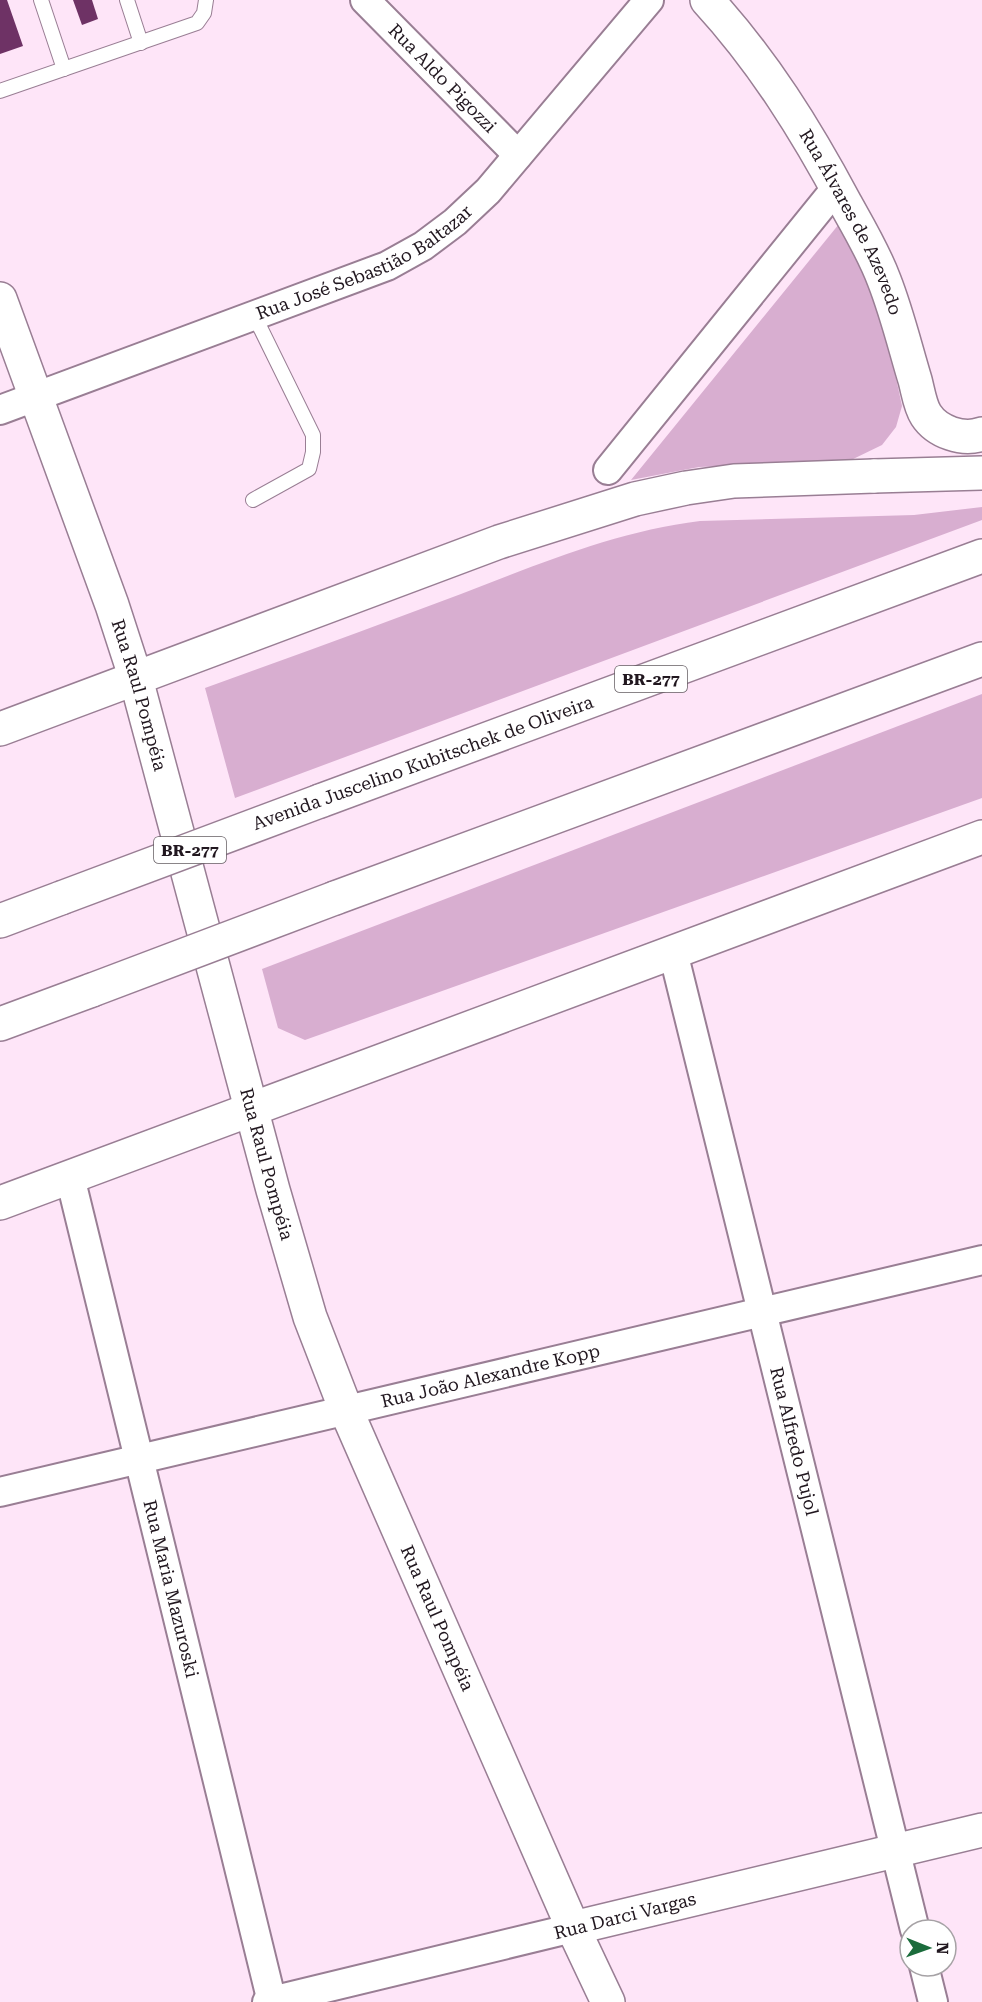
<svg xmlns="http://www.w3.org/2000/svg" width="982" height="2002" font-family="'Roboto Serif',serif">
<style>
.green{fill:#d8aed0}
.building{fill:#6e3265}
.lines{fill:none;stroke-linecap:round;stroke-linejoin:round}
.service-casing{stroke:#997e94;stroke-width:16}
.minor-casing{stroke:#997e94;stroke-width:32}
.tertiary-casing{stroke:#997e94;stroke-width:36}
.secondary-casing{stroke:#997e94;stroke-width:36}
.motorway-casing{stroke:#997e94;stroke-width:36}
.service{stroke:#fff;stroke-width:14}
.minor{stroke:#fff;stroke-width:28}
.tertiary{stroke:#fff;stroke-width:33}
.secondary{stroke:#fff;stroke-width:33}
.motorway{stroke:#fff;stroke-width:33}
.motorway-bridge-casing{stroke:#997e94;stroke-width:36;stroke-linecap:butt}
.motorway-bridge{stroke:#fff;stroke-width:33}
.labels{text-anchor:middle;stroke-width:6;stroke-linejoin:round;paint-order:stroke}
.shield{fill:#fff;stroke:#645d62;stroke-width:1.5}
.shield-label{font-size:16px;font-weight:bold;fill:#21171f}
.street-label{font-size:18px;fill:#21171f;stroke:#fff}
</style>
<rect width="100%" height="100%" fill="#fee5f8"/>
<!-- green -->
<g class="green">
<polygon points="839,224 862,267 885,327 902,406 896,427 882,445 849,461 699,467 631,480"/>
<path d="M982,507v13l-747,278 -30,-110c86,-31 171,-62 256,-94 78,-30 156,-63 239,-73l214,-6z"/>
<polygon points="982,694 982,798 305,1040 278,1028 262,969"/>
</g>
<!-- building -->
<g class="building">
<polygon points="0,0 7,0 23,46 0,54"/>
<polygon points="73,0 92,0 98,19 82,25"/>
</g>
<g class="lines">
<defs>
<g id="service">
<polyline points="41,0 64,69"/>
<polyline points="127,0 141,43"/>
<polyline points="0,91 197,23 204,13 206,0"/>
<polyline points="253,500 309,469 313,452 313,435 254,315"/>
</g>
<g id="minor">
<path id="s1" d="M365,0l153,155"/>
<path id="s2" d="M0,410l387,-144 36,-20 32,-24 33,-31 161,-191"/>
<polyline points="608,470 837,187"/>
<path id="s3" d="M673,952l242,978"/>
<path id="s4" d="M70,1177l202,825"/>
<path id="s5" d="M0,1492l982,-232"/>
<polyline points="924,1966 933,2002"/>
<polyline points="267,2002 573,1928"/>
</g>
<g id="tertiary">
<path id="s6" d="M707,0c56,61 99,130 138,203 14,25 29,50 39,77 13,33 21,67 31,100 3,11 5,26 11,35 11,17 37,26 56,19"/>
<polyline points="573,1928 982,1830"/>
</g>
<g id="secondary">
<path id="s7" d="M0,299l112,306 24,74 137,511 37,127 36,93 227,518 35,74"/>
<polyline points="0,729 499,542 635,499 686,488 734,481 874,476"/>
<polyline points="0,1203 982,837"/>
</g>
<g id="motorway">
<polyline points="874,476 982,473"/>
<polyline points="320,801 982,556"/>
<polyline points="335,898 982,659"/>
<polyline points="0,921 61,898"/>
<polyline points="0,1024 92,990"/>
</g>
</defs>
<!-- service casing -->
<use href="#service" class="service-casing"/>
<!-- minor casing -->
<use href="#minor" class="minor-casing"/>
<!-- tertiary casing -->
<use href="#tertiary" class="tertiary-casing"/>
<!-- secondary casing -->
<use href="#secondary" class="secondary-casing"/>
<!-- motorway casing -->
<use href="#motorway" class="motorway-casing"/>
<!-- service -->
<use href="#service" class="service"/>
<!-- minor -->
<use href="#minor" class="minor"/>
<!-- tertiary -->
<use href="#tertiary" class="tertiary"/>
<!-- secondary -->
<use href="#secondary" class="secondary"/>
<!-- motorway -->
<use href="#motorway" class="motorway"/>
<defs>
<g id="motorway-bridge">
<polyline points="61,898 320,801"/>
<polyline points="92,990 335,898"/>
</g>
</defs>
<!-- motorway-bridge casing -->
<use href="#motorway-bridge" class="motorway-bridge-casing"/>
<!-- motorway-bridge -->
<use href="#motorway-bridge" class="motorway-bridge"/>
</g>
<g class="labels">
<!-- shield labels -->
<g class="shield">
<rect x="615" y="666" width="72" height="26" rx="4.5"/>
<rect x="154" y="837" width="72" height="26" rx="4.5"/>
</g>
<g class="shield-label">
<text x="651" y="685">BR-277</text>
<text x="190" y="856">BR-277</text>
</g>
<!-- street labels -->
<g class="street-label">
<text dy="6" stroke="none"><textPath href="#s1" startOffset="110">Rua Aldo Pigozzi</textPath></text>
<text dy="6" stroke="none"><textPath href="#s6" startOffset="266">Rua Álvares de Azevedo</textPath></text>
<text dy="6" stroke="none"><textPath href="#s2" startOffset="394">Rua José Sebastião Baltazar</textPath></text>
<text dy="6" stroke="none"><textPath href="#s7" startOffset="420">Rua Raul Pompéia</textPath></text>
<text transform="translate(423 763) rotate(-20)" y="6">Avenida Juscelino Kubitschek de Oliveira</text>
<text dy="6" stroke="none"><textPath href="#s7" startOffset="906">Rua Raul Pompéia</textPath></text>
<text dy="6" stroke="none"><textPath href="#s5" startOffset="504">Rua João Alexandre Kopp</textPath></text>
<text dy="6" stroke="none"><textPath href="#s3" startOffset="504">Rua Alfredo Pujol</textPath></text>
<text dy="6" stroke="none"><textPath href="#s4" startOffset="424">Rua Maria Mazuroski</textPath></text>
<text dy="6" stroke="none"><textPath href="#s7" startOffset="1392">Rua Raul Pompéia</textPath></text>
<text transform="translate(625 1916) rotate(-14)" y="6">Rua Darci Vargas</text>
</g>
</g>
<!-- north arrow -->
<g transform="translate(928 1948) rotate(91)"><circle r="28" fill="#ffffff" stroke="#a6a2a5" stroke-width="1.5"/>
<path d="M0-4.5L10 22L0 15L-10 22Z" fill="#1b6c3c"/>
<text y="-9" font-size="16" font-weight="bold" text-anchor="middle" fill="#21171f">N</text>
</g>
</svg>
